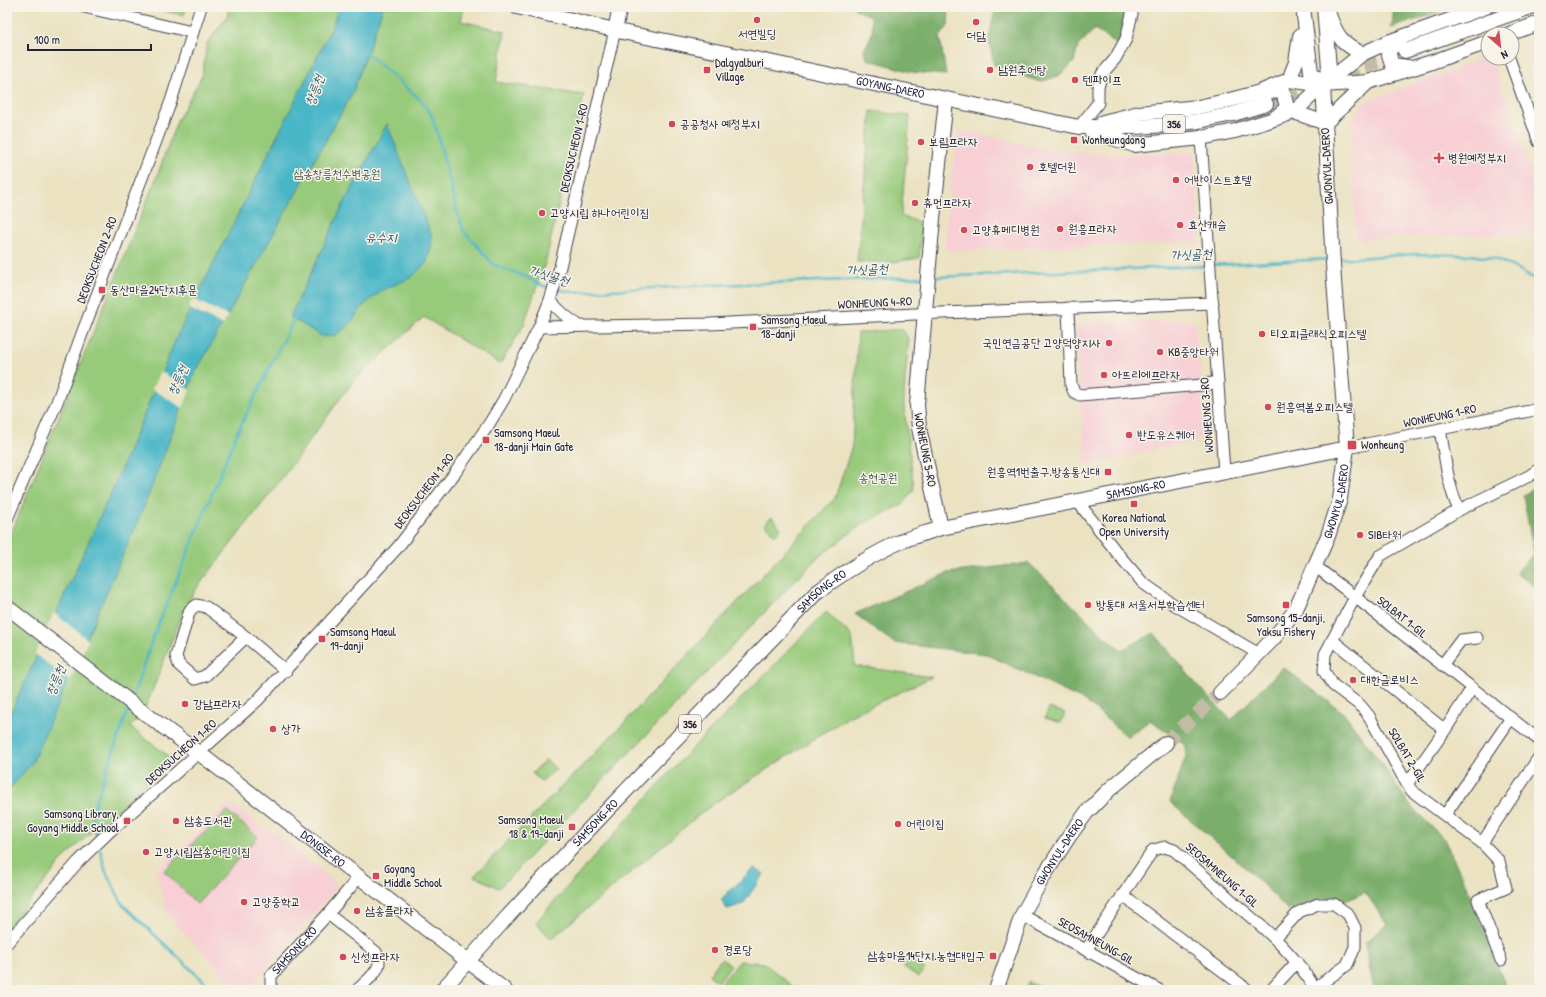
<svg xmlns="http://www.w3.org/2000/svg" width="1546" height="997" font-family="'Patrick Hand','Poor Story',sans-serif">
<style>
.built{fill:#f7cfd5}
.green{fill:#98ca7b;stroke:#5d765b}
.forest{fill:#7aae6b;stroke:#4e6853}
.water{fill:#4ab6c7;stroke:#366c81}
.pier{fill:#eae2c1}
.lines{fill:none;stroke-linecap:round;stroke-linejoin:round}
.stream{stroke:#4ab6c7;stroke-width:2.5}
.major-tunnel{stroke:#c2bca6;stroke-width:14;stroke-dasharray:14 7;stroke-linecap:butt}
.minor-casing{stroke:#403f4f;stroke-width:13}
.major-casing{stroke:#403f4f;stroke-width:16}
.minor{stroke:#fff;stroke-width:11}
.major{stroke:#fff;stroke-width:14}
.poi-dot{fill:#d1495b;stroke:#f7f3e8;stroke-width:1.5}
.labels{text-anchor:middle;stroke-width:3;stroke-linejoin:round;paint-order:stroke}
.shield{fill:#f7f3e8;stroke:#62616f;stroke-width:1}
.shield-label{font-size:11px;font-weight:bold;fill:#22223b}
.poi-label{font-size:12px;fill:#22223b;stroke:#f7f3e8;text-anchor:start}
.street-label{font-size:12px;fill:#22223b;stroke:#f7f3e8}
.park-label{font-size:12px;fill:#45544e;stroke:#f7f3e8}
.water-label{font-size:13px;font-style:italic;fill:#30566c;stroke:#f7f3e8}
</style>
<rect width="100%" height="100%" fill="#f7f3e8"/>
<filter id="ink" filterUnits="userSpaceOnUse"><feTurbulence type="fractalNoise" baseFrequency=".025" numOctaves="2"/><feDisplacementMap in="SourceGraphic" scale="8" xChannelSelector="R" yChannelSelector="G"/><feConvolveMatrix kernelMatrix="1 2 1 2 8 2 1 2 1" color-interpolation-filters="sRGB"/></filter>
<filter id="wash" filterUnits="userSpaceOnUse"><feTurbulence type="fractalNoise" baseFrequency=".012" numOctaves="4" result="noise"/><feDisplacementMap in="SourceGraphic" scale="16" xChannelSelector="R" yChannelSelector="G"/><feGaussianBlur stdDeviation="0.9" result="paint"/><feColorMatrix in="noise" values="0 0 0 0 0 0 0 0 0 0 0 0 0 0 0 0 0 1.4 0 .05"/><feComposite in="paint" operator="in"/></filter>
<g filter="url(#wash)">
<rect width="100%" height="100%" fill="#eae2c1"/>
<!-- built -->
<g class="built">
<polygon points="1483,58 1493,64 1539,194 1539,234 1398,237 1356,240 1351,122 1363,103"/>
<polygon points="959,130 1056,151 1131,155 1194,152 1200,242 944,251 952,173"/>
<polygon points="1194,320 1202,385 1202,439 1086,465 1080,403 1076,324"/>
<polygon points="229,803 263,828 274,833 338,885 247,990 245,990 222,974 212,961 170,918 155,872"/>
</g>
<!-- green -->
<g class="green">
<polygon points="144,7 187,7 184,15"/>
<polygon points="229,7 464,7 461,21 505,31 496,82 584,95 546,260 523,327 500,364 424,317 354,380 276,486 196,589 184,609 144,712 130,727 171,758 121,807 104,820 64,858 7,929 7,544 157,176 177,121 202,76 207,43 227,17"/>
<polygon points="871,111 910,116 901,216 922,223 919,258 894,262 857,262"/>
<polygon points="902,329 909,340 905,377 904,407 914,489 903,504 861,525 816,559 499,888 474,876 625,722 835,498 852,446 858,333"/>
<polygon points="772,517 781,529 775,535 764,524"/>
<polygon points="826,612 852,636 855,666 932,677 850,716 722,798 705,810 551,939 536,922 678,763"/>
<polygon points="1049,708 1065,713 1061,723 1045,718"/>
<polygon points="546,760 556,769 542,782 532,773"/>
<polygon points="227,811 258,837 197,904 164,871"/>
<polygon points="910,957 925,969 918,977 903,966"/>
<polygon points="721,959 731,965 718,982 709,975"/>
<polygon points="740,961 764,963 797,990 715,990"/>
</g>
<!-- forest -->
<g class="forest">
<polygon points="853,7 949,7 948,26 940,37 946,75 911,72 867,59 864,50 873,32 871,16 856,10"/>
<polygon points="998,7 1131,7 1126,39 1116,44 1095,29 1078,46 1074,62 1060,75 1041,82 1011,72 994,65 989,40 994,14"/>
<polygon points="1393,7 1454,7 1391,28 1393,19"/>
<polygon points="1539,486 1539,591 1516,572 1534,554 1523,495"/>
<polygon points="1029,563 1105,637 1122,650 1154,633 1197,685 1231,720 1283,667 1344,713 1382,764 1409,804 1444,839 1466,885 1507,990 1374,990 1365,943 1387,924 1365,892 1341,903 1325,898 1288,910 1249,871 1170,802 1186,756 1186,745 1150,720 1128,737 1085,701 986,654 894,643 855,614 948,573"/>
<polygon points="1028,982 1047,990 1026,990"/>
</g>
<!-- water -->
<g class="water">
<polygon points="338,7 383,7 353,92 194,375 144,507 32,763 7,792 7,721 110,495 178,334 333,25"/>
<polygon points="387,124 432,237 431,249 426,263 412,277 381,291 362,307 350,324 336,335 323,337 290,317 342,207"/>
<polygon points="754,868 764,874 743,904 727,909 721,899"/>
</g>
<!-- pier -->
<g class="pier">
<polygon points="193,299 228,316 223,325 188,308"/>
<polygon points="160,371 190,390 183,408 152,389"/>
<polygon points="54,613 88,640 70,681 35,654"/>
</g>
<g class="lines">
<!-- stream -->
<g class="stream">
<polyline points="365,52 421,100 431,114 437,132 455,204 463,230 494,265 527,277 538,284 550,288"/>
<polyline points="1338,259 1415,254 1471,255 1496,259 1520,270 1539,282"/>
<polyline points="1212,265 1329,259"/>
<polyline points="933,277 1207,266"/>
<polyline points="557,289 571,292 714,285 924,277"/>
<polyline points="132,699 152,640 237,433 295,317"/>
<polyline points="97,839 92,812 129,707"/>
<polyline points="99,846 106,872 123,905 213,990"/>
</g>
</g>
</g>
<g filter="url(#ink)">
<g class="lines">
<!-- major-tunnel -->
<g class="major-tunnel">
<polyline points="1266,104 1405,51"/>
<polyline points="1166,743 1220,693"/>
</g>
<defs>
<g id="minor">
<polyline points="84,7 192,32"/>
<polyline points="1509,58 1539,142"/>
<polyline points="1079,127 1098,103 1098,87 1102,74 1115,59 1126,39 1132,14 1132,7"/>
<polyline points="1201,138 1224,472"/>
<path d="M550,300c9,11 18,19 30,26"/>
<polyline points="1068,308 1071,385 1074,392 1080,395 1202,385 1218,382"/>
<polyline points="539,327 710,324 915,314 1213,303"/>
<path d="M1440,429c5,27 7,55 19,81"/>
<polyline points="1347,448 1539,409"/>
<polyline points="1078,502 1118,554 1143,583 1170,602 1259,654"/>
<polyline points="7,519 57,402 83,331 147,165 171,101 201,7"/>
<polyline points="1315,566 1539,740"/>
<polyline points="246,637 205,676 195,679 179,665 176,656 190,610 197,605 206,607 246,637 286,671"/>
<polyline points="1332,640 1445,730"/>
<polyline points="1442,665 1461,640 1477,638"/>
<polyline points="1407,784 1445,730 1472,688"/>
<polyline points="1445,815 1511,718"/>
<polyline points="1482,843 1539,757"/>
<polyline points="1122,895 1248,990"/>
<path d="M328,914l48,38c1,3 3,6 3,9 1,11 -15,22 -22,29"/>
<polyline points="1022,915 1159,990"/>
<polyline points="1275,938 1299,912 1318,904 1334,904 1348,914 1355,928 1355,947 1347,965 1315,988"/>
<polyline points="7,943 78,862 108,833 257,701 398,547 455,473 489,424 504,399 539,327 550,300 559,271 615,30"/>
<path d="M1086,950l67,-100 12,-3 9,3c22,19 44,38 65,57 30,25 57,49 77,83"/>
<polyline points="1501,960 1478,900 1506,888 1499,861 1482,843 1412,791 1407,784 1369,716 1361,706 1333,685 1324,671 1325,654 1355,597 1380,556 1459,510 1529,476 1539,469"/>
<path id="s1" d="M272,990l-1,-4v-10l57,-62 32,-38"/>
<polyline points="1271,990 1297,962"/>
</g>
<g id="major">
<path id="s2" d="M517,7l110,26 147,30 305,64h57l30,-2 33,-4 34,-7 33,-10"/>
<polyline points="1303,7 1311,72 1323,85"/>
<path d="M1329,15c8,22 12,27 33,39"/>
<polyline points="615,30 620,7"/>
<polyline points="1509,34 1539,23"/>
<polyline points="1399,41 1388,51 1392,65 1408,67"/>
<polyline points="1405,51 1531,7"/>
<polyline points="1289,80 1296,62 1300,36"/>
<polyline points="1267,92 1283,91 1287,108 1275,118"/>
<polyline points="1294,112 1325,123 1368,82"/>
<polyline points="1103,122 1139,113 1198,107 1226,101 1260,92 1289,80 1323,85 1368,82 1432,62 1488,42"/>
<polyline points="1091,131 1134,145 1201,138 1235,131 1271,120 1294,112 1323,85 1362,54 1388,42 1486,7"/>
<polyline points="941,528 919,428 917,405 933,218 946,100"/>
<path id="s3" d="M7,607l132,102 69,51 297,230"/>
<path id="s4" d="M1220,693l54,-55 22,-29 32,-73 12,-37 7,-51 -13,-167 -9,-158 -2,-38 6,-17 -5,-61"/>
<path id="s5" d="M442,990l67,-75 85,-91 222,-231c27,-20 54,-38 84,-51 13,-6 27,-9 41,-14l406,-80"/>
<path id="s6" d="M996,990l26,-75 21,-38 27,-42 17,-23 23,-23 56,-46"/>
</g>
</defs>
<!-- minor casing -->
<use href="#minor" class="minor-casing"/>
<!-- major casing -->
<use href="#major" class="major-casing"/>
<!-- minor -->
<use href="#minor" class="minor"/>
<!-- major -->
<use href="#major" class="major"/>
</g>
</g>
<!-- markers -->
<g class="poi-dot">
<circle cx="757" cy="20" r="4"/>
<circle cx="976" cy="22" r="4"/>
<rect x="703" y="66" width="8" height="8" rx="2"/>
<circle cx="990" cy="70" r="4"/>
<circle cx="1075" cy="80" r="4"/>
<circle cx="672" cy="124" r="4"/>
<rect x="1070" y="136" width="8" height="8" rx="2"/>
<circle cx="921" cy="142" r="4"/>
<path d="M1437 152h4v4h4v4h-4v4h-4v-4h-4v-4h4z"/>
<circle cx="1030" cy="167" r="4"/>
<circle cx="1176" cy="180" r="4"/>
<circle cx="915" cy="203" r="4"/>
<circle cx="542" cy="213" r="4"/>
<circle cx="1180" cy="225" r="4"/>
<circle cx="1060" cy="229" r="4"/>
<circle cx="964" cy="230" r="4"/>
<rect x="98" y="286" width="8" height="8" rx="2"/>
<rect x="749" y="323" width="8" height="8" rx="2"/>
<circle cx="1262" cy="334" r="4"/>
<circle cx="1109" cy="343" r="4"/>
<circle cx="1160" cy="352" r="4"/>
<circle cx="1104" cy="375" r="4"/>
<circle cx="1268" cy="407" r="4"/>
<circle cx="1129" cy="435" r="4"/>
<rect x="482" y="436" width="8" height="8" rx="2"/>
<rect x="1347" y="440" width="10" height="10" rx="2"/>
<rect x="1104" y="468" width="8" height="8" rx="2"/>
<rect x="1130" y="500" width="8" height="8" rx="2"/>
<circle cx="1360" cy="535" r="4"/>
<circle cx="1088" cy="605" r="4"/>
<rect x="1282" y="601" width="8" height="8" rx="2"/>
<rect x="318" y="635" width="8" height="8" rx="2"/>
<circle cx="1353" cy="680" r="4"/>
<circle cx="185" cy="704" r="4"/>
<circle cx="273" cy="729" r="4"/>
<rect x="123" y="817" width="8" height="8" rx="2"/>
<circle cx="176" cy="821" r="4"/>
<circle cx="898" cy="824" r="4"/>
<rect x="568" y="823" width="8" height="8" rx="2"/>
<circle cx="146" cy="852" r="4"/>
<rect x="372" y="872" width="8" height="8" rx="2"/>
<circle cx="244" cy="902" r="4"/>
<circle cx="357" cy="911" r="4"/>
<circle cx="715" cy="950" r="4"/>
<rect x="989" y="952" width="8" height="8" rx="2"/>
<circle cx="343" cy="957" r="4"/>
</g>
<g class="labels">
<!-- shield labels -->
<g class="shield">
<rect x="1163" y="115" width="22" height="18" rx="3"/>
<rect x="679" y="715" width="22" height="18" rx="3"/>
</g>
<g class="shield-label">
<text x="1174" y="128">356</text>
<text x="690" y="728">356</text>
</g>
<!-- poi labels -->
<g class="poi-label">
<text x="757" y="38" text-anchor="middle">서연빌딩</text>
<text x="976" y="40" text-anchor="middle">더담</text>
<text x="715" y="67">Dalgyalburi<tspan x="715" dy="14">Village</tspan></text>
<text x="998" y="74">남원추어탕</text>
<text x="1083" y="84">텐파이프</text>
<text x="680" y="128">공공청사 예정부지</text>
<text x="1082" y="144">Wonheungdong</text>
<text x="929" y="146">보림프라자</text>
<text x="1448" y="162">병원예정부지</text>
<text x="1038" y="171">호텔더윈</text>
<text x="1184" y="184">어반이스트호텔</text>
<text x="923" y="207">휴먼프라자</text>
<text x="550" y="217">고양시립 하나어린이집</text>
<text x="1188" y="229">효산캐슬</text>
<text x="1068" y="233">원흥프라자</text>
<text x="972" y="234">고양휴메디병원</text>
<text x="110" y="294">동산마을24단지후문</text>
<text x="761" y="324">Samsong Maeul<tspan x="761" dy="14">18-danji</tspan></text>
<text x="1270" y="338">티오피클래식오피스텔</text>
<text x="1101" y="347" text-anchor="end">국민연금공단 고양덕양지사</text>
<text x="1168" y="356">KB중앙타워</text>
<text x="1112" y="379">아뜨리에프라자</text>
<text x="1276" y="411">원흥역봄오피스텔</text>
<text x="494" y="437">Samsong Maeul<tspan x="494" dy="14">18-danji Main Gate</tspan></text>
<text x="1137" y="439">반도유스퀘어</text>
<text x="1361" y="449">Wonheung</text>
<text x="1100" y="476" text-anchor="end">원흥역1번출구.방송통신대</text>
<text x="1134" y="522" text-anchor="middle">Korea National<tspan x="1134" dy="14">Open University</tspan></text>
<text x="1368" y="539">SIB타워</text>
<text x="1096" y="609">방통대 서울서부학습센터</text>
<text x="1286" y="622" text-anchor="middle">Samsong 15-danji,<tspan x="1286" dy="14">Yaksu Fishery</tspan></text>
<text x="330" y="636">Samsong Maeul<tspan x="330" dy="14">19-danji</tspan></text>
<text x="1361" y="684">대한글로비스</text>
<text x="193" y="708">강남프라자</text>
<text x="281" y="733">상가</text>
<text x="119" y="818" text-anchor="end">Samsong Library,<tspan x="119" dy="14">Goyang Middle School</tspan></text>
<text x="564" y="824" text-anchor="end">Samsong Maeul<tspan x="564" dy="14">18 &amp; 19-danji</tspan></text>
<text x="184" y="825">삼송도서관</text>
<text x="906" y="828">어린이집</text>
<text x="154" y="856">고양시립삼송어린이집</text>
<text x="384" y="873">Goyang<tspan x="384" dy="14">Middle School</tspan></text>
<text x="252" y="906">고양중학교</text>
<text x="365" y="915">삼송플라자</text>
<text x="723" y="954">경로당</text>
<text x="985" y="960" text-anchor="end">삼송마을14단지.농협대입구</text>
<text x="351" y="961">신성프라자</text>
</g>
<!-- street labels -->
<g class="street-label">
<text dy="4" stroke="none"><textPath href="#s2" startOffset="382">GOYANG-DAERO</textPath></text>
<text transform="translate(574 148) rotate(-77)" y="4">DEOKSUCHEON 1-RO</text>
<text transform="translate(1327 166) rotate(-93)" y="4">GWONYUL-DAERO</text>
<text transform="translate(97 260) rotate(-69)" y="4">DEOKSUCHEON 2-RO</text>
<text transform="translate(875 303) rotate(-3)" y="4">WONHEUNG 4-RO</text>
<text transform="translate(1207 415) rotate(-94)" y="4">WONHEUNG 3-RO</text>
<text transform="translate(1440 416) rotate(-12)" y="4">WONHEUNG 1-RO</text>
<text transform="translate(925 450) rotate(79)" y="4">WONHEUNG 5-RO</text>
<text dy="4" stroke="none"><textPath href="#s5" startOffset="886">SAMSONG-RO</textPath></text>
<text transform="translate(424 491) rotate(-53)" y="4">DEOKSUCHEON 1-RO</text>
<text dy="4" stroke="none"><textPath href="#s4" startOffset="229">GWONYUL-DAERO</textPath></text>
<text dy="4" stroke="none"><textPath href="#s5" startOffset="551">SAMSONG-RO</textPath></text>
<text transform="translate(1402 617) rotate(38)" y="4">SOLBAT 1-GIL</text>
<text transform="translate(181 752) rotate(-42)" y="4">DEOKSUCHEON 1-RO</text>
<text transform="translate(1407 755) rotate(59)" y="4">SOLBAT 2-GIL</text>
<text dy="4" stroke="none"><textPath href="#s5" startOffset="227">SAMSONG-RO</textPath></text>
<text dy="4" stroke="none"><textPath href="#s3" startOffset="398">DONGSE-RO</textPath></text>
<text dy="4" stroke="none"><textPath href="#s6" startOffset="153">GWONYUL-DAERO</textPath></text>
<text transform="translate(1222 875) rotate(41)" y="4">SEOSAMNEUNG 1-GIL</text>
<text transform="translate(1096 941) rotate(29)" y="4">SEOSAMNEUNG-GIL</text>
<text dy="4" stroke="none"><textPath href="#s1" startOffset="49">SAMSONG-RO</textPath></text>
</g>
<!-- park labels -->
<g class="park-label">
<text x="337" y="178">삼송창릉천수변공원</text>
<text x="878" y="482">송현공원</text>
</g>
<!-- water labels -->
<g class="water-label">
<text transform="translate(314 90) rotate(-70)" y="5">창릉천</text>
<text x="381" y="242">유수지</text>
<text transform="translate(1191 254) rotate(-3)" y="5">가싯골천</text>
<text transform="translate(867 269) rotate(-3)" y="5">가싯골천</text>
<text transform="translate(549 275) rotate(17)" y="5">가싯골천</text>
<text transform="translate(177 380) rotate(-66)" y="5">창릉천</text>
<text transform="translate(55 680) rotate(-68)" y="5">창릉천</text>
</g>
</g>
<!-- margin -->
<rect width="1546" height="997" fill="none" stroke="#f7f3e8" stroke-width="24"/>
<!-- north arrow -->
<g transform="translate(1500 46) rotate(152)"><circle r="19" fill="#f7f3e8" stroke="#a29fa3"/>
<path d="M0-3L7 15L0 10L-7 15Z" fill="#d1495b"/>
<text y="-6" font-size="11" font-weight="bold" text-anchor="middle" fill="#22223b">N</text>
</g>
<!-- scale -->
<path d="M28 44v6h123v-6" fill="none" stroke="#22223b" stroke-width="2"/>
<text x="34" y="44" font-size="12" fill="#22223b" stroke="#f7f3e8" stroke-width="3" paint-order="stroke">100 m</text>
</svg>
